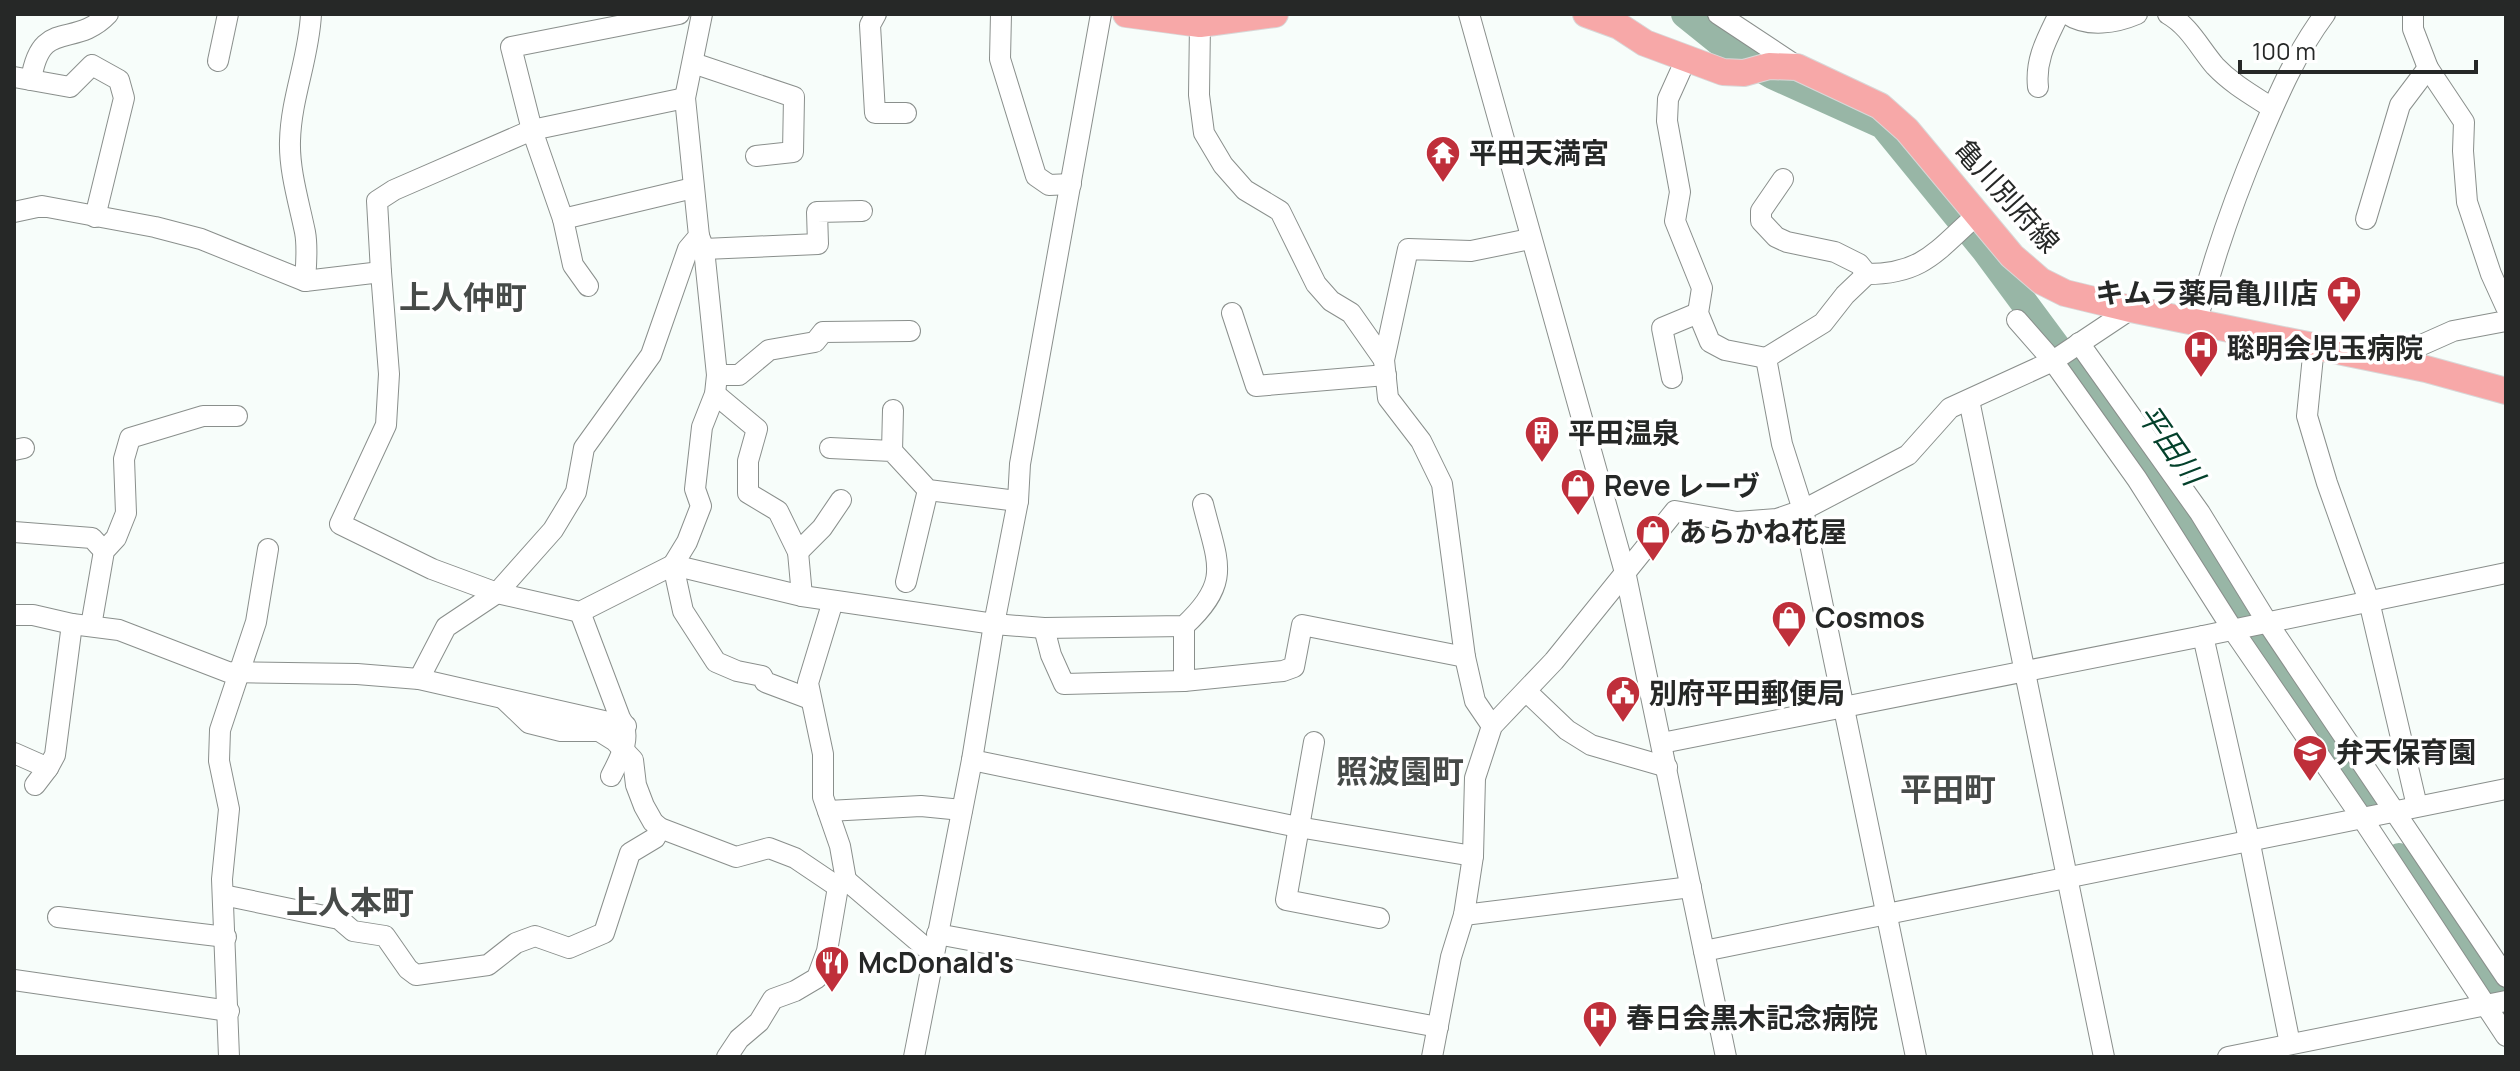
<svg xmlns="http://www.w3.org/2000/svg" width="2520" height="1071" font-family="Manrope,'Noto Sans JP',sans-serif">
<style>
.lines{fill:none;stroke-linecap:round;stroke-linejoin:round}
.river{stroke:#98b6a6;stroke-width:28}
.minor-casing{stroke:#8a8f8c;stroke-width:22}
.major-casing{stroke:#d8d8d8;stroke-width:28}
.minor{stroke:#fff;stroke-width:20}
.major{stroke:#f7a8a8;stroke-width:26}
.labels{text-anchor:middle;stroke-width:7;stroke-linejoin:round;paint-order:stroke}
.poi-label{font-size:28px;font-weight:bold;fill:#262827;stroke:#fff;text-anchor:start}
.street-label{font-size:28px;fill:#262827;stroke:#fff}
.water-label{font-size:30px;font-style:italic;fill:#04412b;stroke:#fff}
.quarter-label{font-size:32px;font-weight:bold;fill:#474b49;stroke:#fff}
</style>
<rect width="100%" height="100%" fill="#f7fdfa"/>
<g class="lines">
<!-- river -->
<g class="river">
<polyline points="1685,14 1731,51 1772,75 1883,125 1985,250 2150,473 2275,660 2365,806"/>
<polyline points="2399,857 2506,1010"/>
</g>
<defs>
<g id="minor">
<polyline points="679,14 511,47 532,130 563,219 693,188"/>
<polyline points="876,14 870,25 875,113 906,113"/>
<polyline points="1001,14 1000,59 1036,176 1049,185 1071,184"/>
<polyline points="1198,14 1200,24 1199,95 1204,133 1223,165 1245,190 1280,211 1316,284 1331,301 1351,313 1384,360"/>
<polyline points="1469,14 1626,576 1726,1057"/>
<polyline points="1718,14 1795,65"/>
<path d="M2067,14c21,14 49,9 70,0"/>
<path d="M2168,14c21,12 31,33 47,52 17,18 37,29 57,42"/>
<polyline points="2413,14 2413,29 2428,68 2464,122 2463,151 2467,202 2491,274 2506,307"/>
<polyline points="1686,59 1668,99 1667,121 1680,192 1675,221 1702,288 1698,313 1710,342 1725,350 1766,358"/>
<polyline points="218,61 228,14"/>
<polyline points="693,63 794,97 793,152 756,156"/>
<polyline points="14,77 70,87 92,65 119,80 124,98 95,217"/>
<path d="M31,80c10,-64 43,-30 77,-66"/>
<path d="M2038,87c-3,-28 9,-48 21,-73"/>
<polyline points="1783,179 1761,211 1761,221 1776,237 1787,242 1835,252 1859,264 1867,274"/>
<path d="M14,212l28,-6 113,21 46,12 104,42 76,-9 8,102 -3,51 -46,99 92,45 65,24 83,19 93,-47 129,31 192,28 50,4 140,-2c49,-45 33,-64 19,-122"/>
<polyline points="563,219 573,265 588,286"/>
<polyline points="2366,219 2400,105 2428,68"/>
<polyline points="699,236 704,249 717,375 715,394 702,427 695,489 701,506 687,542 673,565 683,611 716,662 737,671 762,676 765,682 810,699"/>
<polyline points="704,249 818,244 817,212 862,211"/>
<polyline points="381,272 377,201 394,190 532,130 685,98"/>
<path d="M305,281c1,-16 3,-33 0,-49 -6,-29 -16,-62 -15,-91 1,-44 19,-83 21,-127"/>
<polyline points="1232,313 1256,386 1386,375"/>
<polyline points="2017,320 2053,361 2137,479 2233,630 2362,818 2506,1036"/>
<path d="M2197,321c16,-62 37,-122 62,-181 19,-45 37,-87 66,-126"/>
<polyline points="2079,343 2200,513 2267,622 2506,977"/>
<polyline points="2314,346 2307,416 2327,483 2369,601 2417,806"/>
<polyline points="2393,362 2408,351 2453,331 2506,321"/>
<polyline points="717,375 739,375 769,350 815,342 823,332 910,331"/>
<polyline points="1672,378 1662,328 1698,313"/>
<polyline points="715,394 757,429 748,461 748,493 778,511 798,552 802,596"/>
<polyline points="1969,400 2104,1057"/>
<polyline points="830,448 892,451 928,490 1018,501"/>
<polyline points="14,450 24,448"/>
<polyline points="892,451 893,410"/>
<polyline points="14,532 92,538 104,551"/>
<polyline points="798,552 822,528 841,500"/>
<polyline points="906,582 928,490"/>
<polyline points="833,601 808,683 823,754 823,797 840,846 846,880"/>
<path d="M580,612l40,106c13,19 0,40 -9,58"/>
<polyline points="14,615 33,615 72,624 119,630 228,672 357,674 419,679 626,726"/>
<polyline points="91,626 104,551 116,538 126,513 124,459 130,438 203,416 237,416"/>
<polyline points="1184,626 1184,681"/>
<polyline points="1044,628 1051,655 1064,684 1184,681 1283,671 1294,667 1302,625 1465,657"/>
<polyline points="2203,636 2249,839 2290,1044"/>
<polyline points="419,679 446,627 497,593 553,530 576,492 584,448 651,355 688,249 699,236 685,98 702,14"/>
<polyline points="1526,691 1567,730 1591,745 1667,767"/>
<polyline points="505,700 529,723 561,731 599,731 615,741 633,760 636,785 644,806 653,822 660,828 736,857 769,848 795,858 838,887 846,880 934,955"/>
<polyline points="1492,726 1475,701 1465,657 1442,484 1421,441 1388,398 1384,360 1408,249 1471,251 1530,239"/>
<polyline points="1314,742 1286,900 1379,918"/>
<polyline points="1662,743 2203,636 2506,573"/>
<polyline points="14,753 48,768 55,755 72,624"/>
<polyline points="972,760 1298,827 1473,856"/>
<polyline points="35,785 48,768"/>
<polyline points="828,811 921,806 962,810"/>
<polyline points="223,895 339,919 353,931 385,936 408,969 416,975 488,965 516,943 535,936 569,948 604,933 630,853 655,838 660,828"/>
<polyline points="1464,915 1691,887"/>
<polyline points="58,917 226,937"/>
<polyline points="937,934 1438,1027"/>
<polyline points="1704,951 2506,789"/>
<polyline points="14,980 229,1011"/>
<polyline points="229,1057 222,879 229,809 219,761 220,730 256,622 268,549"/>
<polyline points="727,1057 739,1039 759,1022 773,999 795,991 817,978 827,951 838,887"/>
<polyline points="914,1057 972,760 994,624 1018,501 1020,464 1101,14"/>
<polyline points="1432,1057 1451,957 1464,915 1473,856 1475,778 1492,726 1554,661 1675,511 1737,522 1777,519 1803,510 1908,455 1950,408 2053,361 2131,309"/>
<path d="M1916,1057l-113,-547 -21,-66 -16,-86 57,-35 22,-28 22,-21c57,0 70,-24 110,-59"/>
<polyline points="2228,1057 2506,1001"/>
</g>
<g id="major">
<polyline points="1126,14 1200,24 1275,14"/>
<polyline points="1586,14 1619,26 1645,43 1723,72 1744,73 1769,66 1797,67 1880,106 1907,130 2012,256 2041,281 2065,293 2131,309 2426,369 2506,391"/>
</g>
</defs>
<!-- minor casing -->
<use href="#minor" class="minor-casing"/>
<!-- major casing -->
<use href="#major" class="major-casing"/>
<!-- minor -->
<use href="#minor" class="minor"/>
<!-- major -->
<use href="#major" class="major"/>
</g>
<!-- icons -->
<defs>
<symbol id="temple-pin" viewBox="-11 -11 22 30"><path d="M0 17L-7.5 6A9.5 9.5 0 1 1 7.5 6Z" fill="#bf2f3a" stroke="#fff"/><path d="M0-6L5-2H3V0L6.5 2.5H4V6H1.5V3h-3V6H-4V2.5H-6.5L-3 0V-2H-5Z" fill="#fff"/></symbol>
<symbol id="pharmacy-pin" viewBox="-11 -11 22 30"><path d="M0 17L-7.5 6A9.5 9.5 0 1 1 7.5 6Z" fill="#bf2f3a" stroke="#fff"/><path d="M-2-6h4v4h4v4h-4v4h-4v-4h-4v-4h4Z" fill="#fff"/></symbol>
<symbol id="hospital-pin" viewBox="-11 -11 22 30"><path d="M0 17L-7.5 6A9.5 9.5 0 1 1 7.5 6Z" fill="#bf2f3a" stroke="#fff"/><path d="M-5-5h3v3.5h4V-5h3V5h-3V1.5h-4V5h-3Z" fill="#fff"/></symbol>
<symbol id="building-pin" viewBox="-11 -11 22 30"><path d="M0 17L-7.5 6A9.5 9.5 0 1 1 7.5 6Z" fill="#bf2f3a" stroke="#fff"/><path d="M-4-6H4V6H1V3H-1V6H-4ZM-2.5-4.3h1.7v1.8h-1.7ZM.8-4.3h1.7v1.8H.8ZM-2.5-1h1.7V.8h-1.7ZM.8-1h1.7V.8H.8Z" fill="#fff"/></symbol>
<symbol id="shop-pin" viewBox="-11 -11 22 30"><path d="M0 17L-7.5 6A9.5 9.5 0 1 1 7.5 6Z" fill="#bf2f3a" stroke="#fff"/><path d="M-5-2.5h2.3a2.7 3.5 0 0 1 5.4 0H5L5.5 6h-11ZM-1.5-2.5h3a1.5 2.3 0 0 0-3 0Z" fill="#fff"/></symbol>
<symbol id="civic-pin" viewBox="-11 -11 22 30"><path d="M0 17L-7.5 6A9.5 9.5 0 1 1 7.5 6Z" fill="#bf2f3a" stroke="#fff"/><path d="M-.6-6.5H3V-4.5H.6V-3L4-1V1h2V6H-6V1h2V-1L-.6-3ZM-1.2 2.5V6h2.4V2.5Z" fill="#fff"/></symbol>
<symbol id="school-pin" viewBox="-11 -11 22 30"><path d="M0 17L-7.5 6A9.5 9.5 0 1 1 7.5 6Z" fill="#bf2f3a" stroke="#fff"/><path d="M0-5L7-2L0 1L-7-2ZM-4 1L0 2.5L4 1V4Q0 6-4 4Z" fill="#fff"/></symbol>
<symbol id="restaurant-pin" viewBox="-11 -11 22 30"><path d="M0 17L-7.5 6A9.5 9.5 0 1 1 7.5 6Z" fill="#bf2f3a" stroke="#fff"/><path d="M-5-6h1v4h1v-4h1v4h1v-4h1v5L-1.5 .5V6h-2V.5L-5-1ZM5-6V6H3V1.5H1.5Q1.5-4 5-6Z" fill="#fff"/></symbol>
</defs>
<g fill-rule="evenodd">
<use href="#temple-pin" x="1423" y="133" width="40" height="54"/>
<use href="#pharmacy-pin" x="2324" y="273" width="40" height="54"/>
<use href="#hospital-pin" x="2181" y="328" width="40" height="54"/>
<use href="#building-pin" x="1522" y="413" width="40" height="54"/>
<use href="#shop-pin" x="1558" y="466" width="40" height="54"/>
<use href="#shop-pin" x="1633" y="512" width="40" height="54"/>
<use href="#shop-pin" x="1769" y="598" width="40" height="54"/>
<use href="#civic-pin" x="1603" y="673" width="40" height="54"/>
<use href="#school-pin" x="2290" y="732" width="40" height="54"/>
<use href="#restaurant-pin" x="812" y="943" width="40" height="54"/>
<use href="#hospital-pin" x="1580" y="998" width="40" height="54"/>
</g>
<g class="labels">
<!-- poi labels -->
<g class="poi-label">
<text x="1469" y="163">平田天満宮</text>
<text x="2318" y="303" text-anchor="end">キムラ薬局亀川店</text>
<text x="2227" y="358">聡明会児玉病院</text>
<text x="1568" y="443">平田温泉</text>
<text x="1604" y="496">Reve レーヴ</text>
<text x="1679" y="542">あらかね花屋</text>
<text x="1815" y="628">Cosmos</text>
<text x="1649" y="703">別府平田郵便局</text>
<text x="2336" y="762">弁天保育園</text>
<text x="858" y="973">McDonald's</text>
<text x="1626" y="1028">春日会黒木記念病院</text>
</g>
<!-- street labels -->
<g class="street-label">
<text transform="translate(2007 196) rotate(48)" y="10">亀川別府線</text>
</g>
<!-- water labels -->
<g class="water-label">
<text transform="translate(2170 445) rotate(55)" y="10">平田川</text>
</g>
<!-- quarter labels -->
<g class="quarter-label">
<text x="463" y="309">上人仲町</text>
<text x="1400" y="783">照波園町</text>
<text x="1948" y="801">平田町</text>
<text x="350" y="914">上人本町</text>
</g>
</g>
<!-- border -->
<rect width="2520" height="1071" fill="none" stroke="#262827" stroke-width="32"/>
<!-- scale -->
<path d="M2240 60v12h236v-12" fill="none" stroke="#262827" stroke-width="4"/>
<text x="2252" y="60" font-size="24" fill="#262827" stroke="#ffffff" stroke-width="6" paint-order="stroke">100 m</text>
</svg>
